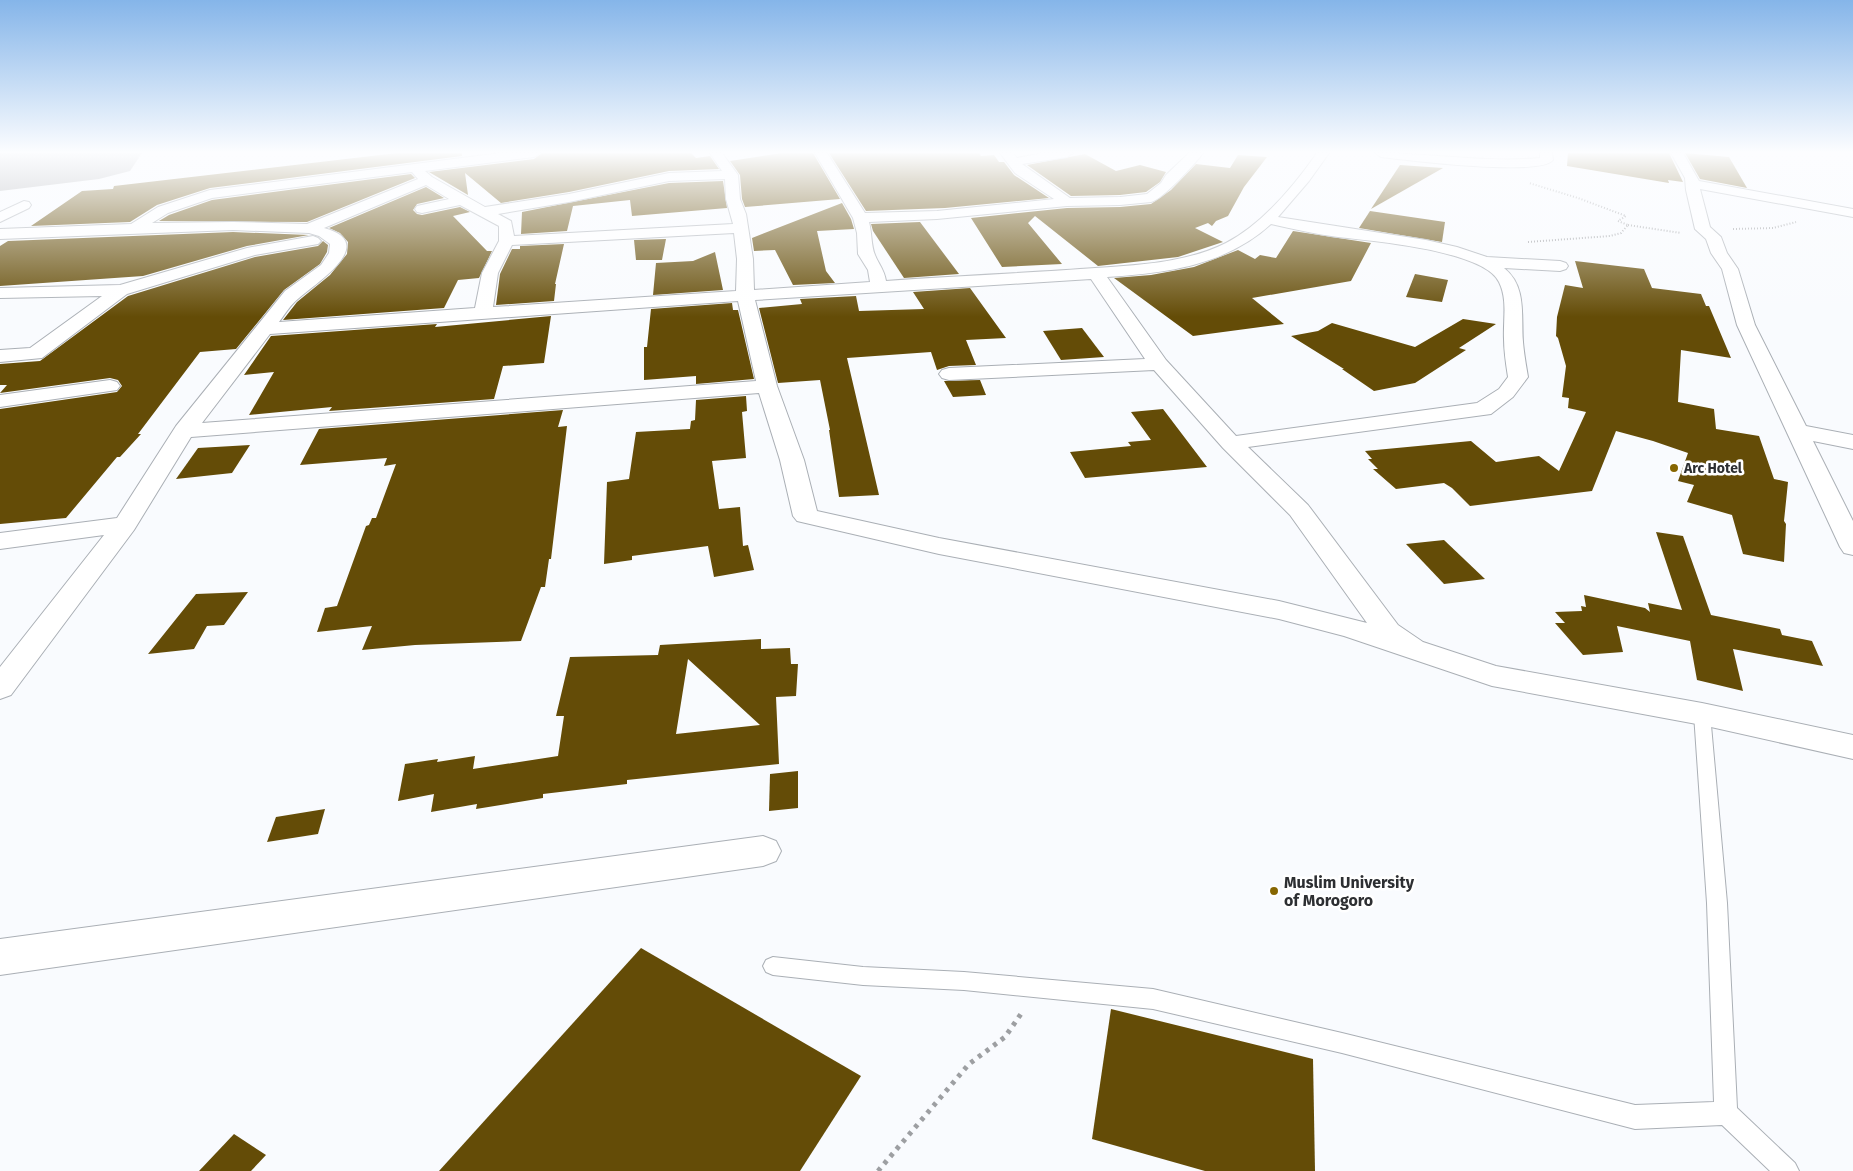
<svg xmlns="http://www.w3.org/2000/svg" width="1853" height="1171" font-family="'Fira Sans',sans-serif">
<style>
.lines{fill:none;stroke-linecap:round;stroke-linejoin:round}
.runway{fill:#a8aaad;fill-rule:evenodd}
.building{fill:#644c07;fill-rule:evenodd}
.lane-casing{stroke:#aaafb5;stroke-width:2}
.street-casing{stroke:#aaafb5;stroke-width:2}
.path-far1{stroke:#9d9fa2;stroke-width:2;stroke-dasharray:1 2;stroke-linecap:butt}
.path{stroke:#9d9fa2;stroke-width:5;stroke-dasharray:4 5.5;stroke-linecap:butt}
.lane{fill:#fff;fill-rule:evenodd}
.street{fill:#fff;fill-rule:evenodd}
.poi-dot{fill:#866601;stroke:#fff;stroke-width:2}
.labels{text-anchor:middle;stroke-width:5;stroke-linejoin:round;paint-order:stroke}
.poi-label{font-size:14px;font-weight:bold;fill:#2d2f32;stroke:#fff;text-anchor:start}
.near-poi-label{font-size:16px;font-weight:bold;fill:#2d2f32;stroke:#fff;text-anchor:start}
</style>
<rect width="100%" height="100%" fill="#f9fbfe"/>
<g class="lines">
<!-- runway -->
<polygon class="runway" points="0,153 142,153 130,171 99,179 0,191"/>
</g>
<!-- building -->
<g class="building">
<polygon points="397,153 462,153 462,156 210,188 157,205 130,222 31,226 82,191 113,189 114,186"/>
<polygon points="542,153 691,153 696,158 710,156 719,169 669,171 569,192 501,203 465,173 468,195 429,172 534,159"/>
<polygon points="782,153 813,153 840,199 745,207 742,199 740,175 730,161"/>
<polygon points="829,153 979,153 981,156 994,155 999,162 1004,162 1014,175 1049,198 945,208 866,211"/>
<polygon points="1568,153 1669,153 1683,182 1668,180 1669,183 1567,166"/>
<polygon points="1685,153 1729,157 1747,188 1700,179"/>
<polygon points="1085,154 1116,171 1140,165 1166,172 1160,182 1146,192 1120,195 1071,196 1027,165"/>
<polygon points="1238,155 1267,157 1244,187 1228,216 1216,221 1212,226 1208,223 1195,228 1223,242 1178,257 1098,266 1035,216 1028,223 1062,264 1002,267 971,218 1067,208 1120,207 1151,204 1171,190 1196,164 1230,168"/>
<polygon points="1400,165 1443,168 1371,209"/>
<polygon points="411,174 415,178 307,222 159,221 169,215 212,200"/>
<polygon points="723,181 727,208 632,216 630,200 573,206 567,231 521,234 522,212 669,183"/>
<polygon points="426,187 444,198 417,204 413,210 417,214 422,215 460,207 470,212 453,216 487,251 492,251 479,278 458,280 444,308 283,320 297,302 330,275 347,254 348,242 340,233 329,228"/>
<polygon points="842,203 851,219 854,229 817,231 826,271 835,283 793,285 775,250 754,251 752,238"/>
<polygon points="1370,211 1445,222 1442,242 1359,228"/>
<polygon points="920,222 959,274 904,278 873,231 871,224"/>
<polygon points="1293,231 1371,243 1351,281 1252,298 1284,324 1193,336 1114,278 1151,275 1194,267 1238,250 1255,259 1260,255 1276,258"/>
<polygon points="233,232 309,235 247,246 143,276 0,286 0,246 8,241"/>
<polygon points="666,239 662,260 636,260 634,240"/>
<polygon points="323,241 328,245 327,252 320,264 284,290 236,349 200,352 138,434 141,434 120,457 117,457 66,518 0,524 0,409 117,392 122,386 118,380 110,378 0,393 7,385 0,385 0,364 40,361 128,296 255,257 318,246"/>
<polygon points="564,244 555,284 556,284 554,301 496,305 500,274 512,249 520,249 520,246"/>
<polygon points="715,252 723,290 653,295 656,263 693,261"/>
<polygon points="1575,261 1644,269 1652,288 1701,294 1706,306 1709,306 1731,358 1681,350 1678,402 1714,409 1716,429 1759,436 1774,479 1788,482 1784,521 1786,524 1784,562 1743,554 1732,515 1687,502 1694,485 1678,481 1688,453 1653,441 1616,431 1592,491 1470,506 1452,488 1444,483 1396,489 1373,469 1378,469 1368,459 1372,459 1365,451 1471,441 1496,462 1539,456 1559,471 1586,412 1568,408 1569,398 1562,397 1566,366 1558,338 1556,336 1557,317 1565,285 1583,288"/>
<polygon points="1415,274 1448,280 1442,302 1406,297"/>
<polygon points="970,288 1006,338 966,340 976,365 949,366 937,370 931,352 847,358 879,495 839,497 829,430 830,430 820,380 778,383 759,308 802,304 800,299 856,296 859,311 924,309 913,292"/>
<polygon points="732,303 733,310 738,310 754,379 696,384 696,376 644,380 644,347 647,347 651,309"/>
<polygon points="551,316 544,363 503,366 494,399 329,411 332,407 249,415 274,372 244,375 271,336 437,324 435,327"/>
<polygon points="1463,319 1496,324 1459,348 1466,350 1415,383 1374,391 1342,369 1344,369 1291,336 1318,331 1332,323 1415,347"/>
<polygon points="1082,328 1104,357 1061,360 1043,331"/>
<polygon points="980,380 986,395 953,397 944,381"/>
<polygon points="746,396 747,411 742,412 746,458 712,461 719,509 740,507 743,546 748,545 754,570 714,577 708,546 632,556 632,560 604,564 607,482 629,479 636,432 690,429 691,421 695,420 696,400"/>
<polygon points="1163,409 1207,467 1085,478 1070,452 1131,446 1128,442 1151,440 1131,412"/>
<polygon points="563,410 558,427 567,426 551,559 549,559 545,587 541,587 521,641 415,645 362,650 372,626 317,632 325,608 337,606 366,526 369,525 372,518 376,518 396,464 384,466 387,458 300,465 319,429"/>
<polygon points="250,445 232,473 176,479 198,448"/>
<polygon points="1656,532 1683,536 1711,615 1780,629 1782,635 1812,641 1823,666 1733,649 1743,691 1697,680 1690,641 1617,626 1623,652 1583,655 1555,623 1565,623 1555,612 1582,611 1581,606 1586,607 1584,595 1645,608 1650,612 1648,603 1682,610"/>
<polygon points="1444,540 1485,579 1444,584 1406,544"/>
<polygon points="248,592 224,625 207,626 194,649 148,654 196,594"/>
<path d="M761,639v10l29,-1 1,16h7l-2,32 -20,1 3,67 -152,16v4l-84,10v4l-67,11 1,-5 -46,8 3,-18 -36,7 7,-37 33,-5 -1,3 38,-6 -2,13 85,-13 6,-40h-8l14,-59 88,-2 2,-10zM688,659l72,66 -84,9z"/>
<polygon points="798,771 798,808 769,811 770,774"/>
<polygon points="325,809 318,834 267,842 276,817"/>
<polygon points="641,948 861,1076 800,1171 439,1171"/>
<polygon points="1111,1009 1313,1059 1315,1171 1205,1171 1092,1139"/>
<polygon points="234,1134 266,1155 251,1171 199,1171"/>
</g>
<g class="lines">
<defs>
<polygon id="lane" points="1702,708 1708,710 1710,714 1727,903 1737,1108 1795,1163 1799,1171 1770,1171 1722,1125 1635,1129 1342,1053 1153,1009 964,990 863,985 773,975 766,972 763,966 766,960 773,957 863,967 964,972 1153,989 1342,1033 1635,1105 1714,1102 1707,903 1694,714 1696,710"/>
<g id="street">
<path d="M501,153h39l-6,4 -109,14 7,6 53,30 84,-13 100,-21 53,-2 -12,-18h12l16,22 2,24 6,15 7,45 1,31 116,-8 -2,-12 -10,-16 -1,-21 -4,-15 -38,-65h12l38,60 72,-2 117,-12 -39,-26 -15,-20h13l4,5 26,-5h30l-6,4 -45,7 48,34 50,-1 27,-3 14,-11 5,-8 23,-22h14c-8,11 -41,47 -52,49l-31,3 -53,1 -130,13 -68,3c3,11 2,24 6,33 4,10 9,14 11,26 70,-5 140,-8 209,-13 43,-3 91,-5 131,-25 35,-18 68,-57 91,-90h12l-20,28 -31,36 148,23 31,7 30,10 73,4 6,2 2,3 -2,3 -6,2 -56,-3c23,18 17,48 19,74 1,12 3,23 5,35l-15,20 -22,17 -243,33 60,58 90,120 25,17 73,24 206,37 151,32v24l-151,-34 -210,-39 -148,-50 -65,-17 -340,-65 -142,-33 -4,-5 -13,-56 -21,-67 -568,44 -57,93 -123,165 -11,4v-32l104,-132 -104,14v-16l117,-15 59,-92 109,-135 36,-26 8,-12 1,-9 -11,-8 -10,-3 -76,-3 -233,9v-10l131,-5 27,-17 52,-17zM412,172l6,7 -111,45 -74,-2 -81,1 16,-10 44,-15zM725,179l1,20 7,25 -219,12 -3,-15 -13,-7 71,-12 100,-21zM426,185l23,14 -32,7 -2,3 2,3 5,1 38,-8 39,21v15l-17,32 -7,35 -196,14c6,-8 12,-18 20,-24 17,-15 81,-55 25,-70zM1271,224c22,5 44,10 67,13 33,4 146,13 161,45 9,18 4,38 5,57 0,13 2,25 4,38l-9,12 -22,14 -241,33 -70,-76 -59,-83c59,-4 118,-11 164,-53zM734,233l3,26 -1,32 -243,16 5,-34 14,-28zM1091,279l54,80 -196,9 -7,2 -3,4 3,4 7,2 205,-10 69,78 67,67 77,108 -88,-22 -340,-63 -122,-27 -13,-51 -27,-74 -22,-86zM738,301l18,80 -554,42 68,-89z"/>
<path d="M1375,153c55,0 111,10 165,5v-5h12l1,7c-13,17 -146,0 -172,-3z"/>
<polygon points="1671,153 1683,153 1699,181 1853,209 1853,217 1700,189 1710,227 1721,237 1727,253 1738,269 1755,325 1806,426 1853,435 1853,449 1813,441 1853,521 1853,555 1844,553 1840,547 1737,325 1722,269 1711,253 1706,239 1695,229 1686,190 1685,178"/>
<polygon points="24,201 29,202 31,205 29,208 0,222 0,212"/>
<polygon points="313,236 318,238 321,241 318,244 255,255 127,294 42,358 0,362 0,350 30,348 102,296 0,298 0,288 120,285 247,248"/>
<polygon points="110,380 117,382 120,386 117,390 0,407 0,395"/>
<polygon points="763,836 776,841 781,851 776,861 763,866 0,975 0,939"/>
</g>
</defs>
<!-- lane casing -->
<use href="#lane" class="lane-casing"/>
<!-- street casing -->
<use href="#street" class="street-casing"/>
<!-- path-far1 -->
<g class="path-far1">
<polyline points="1628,225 1681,233"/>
<polyline points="1733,229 1773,228 1796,222"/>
<polyline points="1528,242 1610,236 1621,233 1628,225 1618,221 1626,216 1578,198 1529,183"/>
</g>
<!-- path -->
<polyline class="path" points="878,1171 969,1064 1005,1037 1023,1011"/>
<!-- lane -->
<use href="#lane" class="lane"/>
<!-- street -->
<use href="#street" class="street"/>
</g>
<!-- sky -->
<linearGradient id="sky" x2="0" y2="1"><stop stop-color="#85b5e9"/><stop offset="0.48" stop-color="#fcfdff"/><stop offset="1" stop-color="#fcfdff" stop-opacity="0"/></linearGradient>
<rect width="1853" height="317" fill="url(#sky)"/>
<!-- markers -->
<g class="poi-dot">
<circle cx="1674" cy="468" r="5"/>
<circle cx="1274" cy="891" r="5"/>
</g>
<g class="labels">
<!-- poi labels -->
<g class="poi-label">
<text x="1684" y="473">Arc Hotel</text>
</g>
<!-- near-poi labels -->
<g class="near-poi-label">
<text x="1284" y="888">Muslim University<tspan x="1284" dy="18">of Morogoro</tspan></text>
</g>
</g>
</svg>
